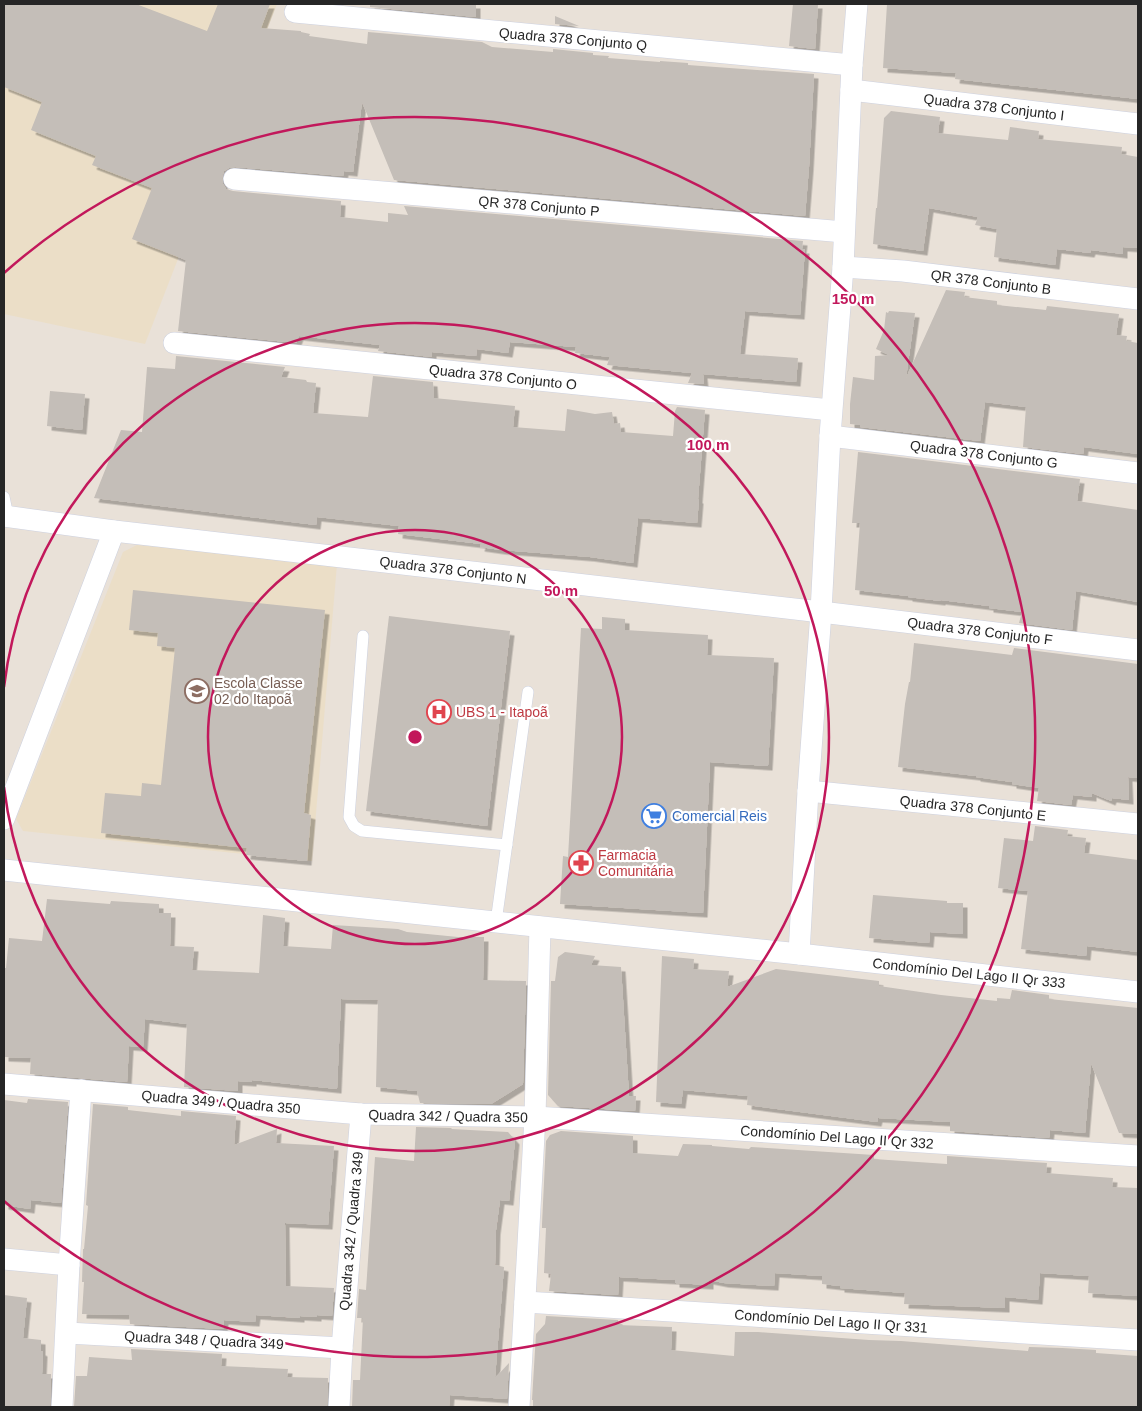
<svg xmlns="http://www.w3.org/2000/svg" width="1142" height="1411" font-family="Helvetica,sans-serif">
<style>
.education{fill:#ebdec7}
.building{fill:#c4beb8;filter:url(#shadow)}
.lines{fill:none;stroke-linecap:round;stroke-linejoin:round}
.service-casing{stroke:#cdd1df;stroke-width:12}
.minor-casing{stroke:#cdd1df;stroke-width:22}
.service{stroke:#fff;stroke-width:11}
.minor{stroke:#fff;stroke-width:21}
.ring{fill:none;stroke:#c2185b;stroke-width:2.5}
.labels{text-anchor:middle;stroke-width:4.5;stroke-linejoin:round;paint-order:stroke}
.street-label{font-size:14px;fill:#262626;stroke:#fff}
.education-label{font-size:14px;fill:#785e54;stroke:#fff;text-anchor:start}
.health-label{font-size:14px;fill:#be3a42;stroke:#fff;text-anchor:start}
.shop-label{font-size:14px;fill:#366cbe;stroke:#fff;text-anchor:start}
.centre{fill:#c2185b;stroke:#fff;stroke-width:2.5}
.ring-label{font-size:15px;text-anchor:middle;font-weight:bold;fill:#c2185b;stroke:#fff;stroke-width:4.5;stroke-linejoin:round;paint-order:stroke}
</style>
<defs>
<filter id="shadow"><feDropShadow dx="4.5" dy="4.5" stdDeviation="0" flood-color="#0004"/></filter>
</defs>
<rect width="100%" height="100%" fill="#e9e1d8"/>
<!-- education -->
<g class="education">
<polygon points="4,4 277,4 145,344 4,314"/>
<polygon points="137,545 337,564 312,861 23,831 16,819 123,552"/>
</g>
<!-- building -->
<g class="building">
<polygon points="4,4 136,4 207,31 218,4 270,4 261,28 301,31 301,32 310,34 309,36 367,44 368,32 482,42 492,47 553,52 553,49 593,53 593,55 609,56 608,58 660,62 660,61 688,63 688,65 814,74 809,167 805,216 394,180 362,102 353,172 344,171 343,176 235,167 229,168 224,171 222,178 223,184 226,189 233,191 341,201 340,217 388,222 388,213 408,215 404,206 803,241 802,249 805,249 800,315 745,311 740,354 798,358 796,382 703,374 704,384 688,383 692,373 607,365 610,357 575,353 576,347 510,342 508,353 477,349 476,356 432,352 432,357 378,351 380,345 299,336 296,343 178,331 186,260 132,239 152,188 92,165 96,156 31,130 42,102 4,87"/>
<polygon points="370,4 476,4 476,17 370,7"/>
<polygon points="793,4 818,4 815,49 789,46"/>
<polygon points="887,4 1138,4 1138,99 955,79 956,73 883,68"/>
<polygon points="555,16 579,26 555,24"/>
<polygon points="891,111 940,117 938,133 1008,140 1010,127 1039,131 1038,139 1122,147 1121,154 1138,157 1138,248 1123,247 1123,254 1091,250 1090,253 1057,249 1055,265 994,257 997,229 975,225 978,217 929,208 923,251 873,244 876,208 877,208 884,118"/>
<polygon points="946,290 965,292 964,297 997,301 997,305 1046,310 1047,306 1119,314 1116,335 1127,336 1126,341 1138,343 1138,454 1084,447 1083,454 1023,447 1026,407 985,402 980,441 860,427 860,425 850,424 850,404 853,377 874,380 875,356 889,355 876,349 884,330 886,312 888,313 889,311 915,313 906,378"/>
<polygon points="176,356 285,367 281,377 306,380 307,382 316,383 313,413 368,417 373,376 433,382 434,398 515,406 513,427 565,431 567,409 595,414 612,412 614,424 620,423 621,432 673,436 675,411 677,407 705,410 698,499 699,499 697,523 638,518 633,563 590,557 501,550 480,547 481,544 398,534 399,526 317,517 316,525 94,498 121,430 142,432 147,367 175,369"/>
<polygon points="50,391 85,394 82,430 47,426"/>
<polygon points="858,452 1080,479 1077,501 1138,510 1138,602 1076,591 1072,630 1019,623 1022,612 989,608 989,606 941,600 941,601 908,597 908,596 855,590 860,523 852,523"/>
<polygon points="133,590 325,610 304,813 311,815 307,861 246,855 247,848 101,833 105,793 141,796 142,783 161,785 175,648 157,646 158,633 129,630"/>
<polygon points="389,616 510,631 487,826 366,811"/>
<polygon points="602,617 625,619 625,630 708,635 707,655 774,658 768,766 710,762 703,913 560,904 563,856 568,857 581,628 602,629"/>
<polygon points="914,643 1012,655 1014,648 1138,664 1138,778 1128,777 1129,800 1112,798 1111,801 1092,793 1092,797 1073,795 1071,805 1037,801 1039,788 1012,784 1012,782 976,777 976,776 898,767 905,704 909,682 910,682"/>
<polygon points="1035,826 1068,830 1067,836 1086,838 1084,853 1138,860 1138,952 1087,946 1086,956 1021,949 1028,891 998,888 1004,838 1033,841"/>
<polygon points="873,895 947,901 947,903 963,903 963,934 930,932 929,943 869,938"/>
<polygon points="47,899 110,904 111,901 159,904 159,913 171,913 170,946 194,947 192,970 259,973 263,915 285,918 283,946 331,949 333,925 398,929 407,932 458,937 484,937 483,980 526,981 523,1084 491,1104 420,1103 417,1091 376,1087 378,1000 341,999 337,1089 252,1080 252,1082 238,1081 238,1091 184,1087 187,1024 145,1019 143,1047 129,1046 127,1082 30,1074 31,1058 4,1057 4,968 6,968 9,938 42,941"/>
<polygon points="565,952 595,956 591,965 621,967 629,1096 636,1096 635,1111 558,1106 548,1095 551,981 555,981 558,957"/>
<polygon points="662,956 694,959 693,969 729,971 727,987 776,969 879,981 879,986 941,995 997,1001 997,998 1010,999 1012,990 1049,995 1049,999 1138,1008 1138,1134 1119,1133 1091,1063 1085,1133 1050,1130 1049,1138 950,1131 950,1122 878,1118 877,1122 747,1105 748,1096 683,1090 681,1104 656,1102"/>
<polygon points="28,1099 68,1102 61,1203 31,1200 30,1209 4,1205 4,1100 27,1103"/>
<polygon points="93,1104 128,1107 128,1110 181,1116 181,1111 236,1116 234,1145 277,1129 276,1143 334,1146 328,1225 285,1223 286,1286 334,1288 332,1316 317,1315 317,1317 300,1316 300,1318 256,1315 255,1322 224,1320 223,1329 130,1324 129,1315 82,1314 84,1282 82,1282 83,1250 83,1249 84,1249 88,1206 86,1205"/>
<polygon points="416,1127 452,1128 451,1129 508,1132 515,1140 509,1201 500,1200 496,1230 495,1265 504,1267 495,1378 509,1363 507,1399 450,1395 449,1407 352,1407 353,1380 360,1380 363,1318 357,1318 359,1289 366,1290 375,1157 414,1161"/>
<polygon points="561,1131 633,1136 633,1153 678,1156 683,1144 712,1145 712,1146 749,1149 751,1147 874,1155 874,1159 947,1164 947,1156 1047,1163 1046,1173 1113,1178 1112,1187 1138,1188 1138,1296 1088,1293 1089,1276 1040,1273 1038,1300 1005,1297 1005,1308 904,1304 905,1293 840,1288 840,1286 822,1284 822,1276 775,1273 774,1286 724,1283 709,1280 709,1285 675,1283 675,1280 619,1277 618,1295 549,1291 551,1274 544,1273 546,1228 542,1228 542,1224 546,1141 550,1135"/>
<polygon points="4,1295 27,1298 23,1338 41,1340 41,1351 43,1352 42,1374 51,1374 50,1407 4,1407"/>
<polygon points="546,1316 618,1320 618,1325 672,1327 671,1350 734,1356 735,1332 758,1332 869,1340 901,1341 1028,1351 1029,1347 1062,1348 1096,1350 1096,1353 1138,1356 1138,1407 533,1407 533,1400 532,1400 536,1334 545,1324"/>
<polygon points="131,1349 222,1354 221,1366 288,1369 287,1377 328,1378 327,1407 74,1407 76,1376 87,1376 89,1357 132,1360"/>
</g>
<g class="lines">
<defs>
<g id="service">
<polyline points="4,497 8,516"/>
<polyline points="363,636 349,817 354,826 362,831 507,845"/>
<polyline points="496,922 528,692"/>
</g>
<g id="minor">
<polyline points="295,12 852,65"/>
<polyline points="851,90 1138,124"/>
<polyline points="234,179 844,232"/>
<polyline points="843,267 903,271 1138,299"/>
<polyline points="174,343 831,410"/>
<polyline points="830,436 1138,473"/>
<polyline points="4,516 114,531 821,612 1138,650"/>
<polyline points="808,791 1138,824"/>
<polyline points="4,819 114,531"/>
<polyline points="4,870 799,954 1138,992"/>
<polyline points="799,954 808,791 821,612 830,436 843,267 852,65 857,4"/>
<polyline points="4,1084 361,1114 535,1117 1138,1156"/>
<polyline points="4,1259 69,1265"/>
<polyline points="525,1302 1138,1340"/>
<polyline points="67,1333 342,1348"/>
<polyline points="62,1407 69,1265 81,1090"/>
<polyline points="339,1407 342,1348 361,1114"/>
<polyline points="519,1407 535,1117 540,927"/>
</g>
</defs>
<!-- service casing -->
<use href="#service" class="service-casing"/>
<!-- minor casing -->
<use href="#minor" class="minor-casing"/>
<!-- service -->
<use href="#service" class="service"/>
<!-- minor -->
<use href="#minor" class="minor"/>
</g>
<!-- distance rings -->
<g class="ring">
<circle cx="415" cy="737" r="207"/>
<path d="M4 687A414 414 0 1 1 4 787"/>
<path d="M4 273A620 620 0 1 1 4 1201"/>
</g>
<!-- icons -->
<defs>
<symbol id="school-ring" viewBox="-11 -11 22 22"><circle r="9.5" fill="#fff" stroke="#8d6e63" stroke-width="1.5"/><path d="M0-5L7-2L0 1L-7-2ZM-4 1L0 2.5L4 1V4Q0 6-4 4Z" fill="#8d6e63"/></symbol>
<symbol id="hospital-ring" viewBox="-11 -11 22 22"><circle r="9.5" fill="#fff" stroke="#e0444e" stroke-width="1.5"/><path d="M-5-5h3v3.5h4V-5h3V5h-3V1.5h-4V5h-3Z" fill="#e0444e"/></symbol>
<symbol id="supermarket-ring" viewBox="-11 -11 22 22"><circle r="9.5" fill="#fff" stroke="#3f7fe0" stroke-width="1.5"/><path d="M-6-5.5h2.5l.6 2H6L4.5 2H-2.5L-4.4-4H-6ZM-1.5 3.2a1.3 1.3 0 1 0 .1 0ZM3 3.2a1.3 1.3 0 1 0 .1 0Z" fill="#3f7fe0"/></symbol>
<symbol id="pharmacy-ring" viewBox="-11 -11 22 22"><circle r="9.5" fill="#fff" stroke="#e0444e" stroke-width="1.5"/><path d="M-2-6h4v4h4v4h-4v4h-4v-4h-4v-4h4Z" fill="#e0444e"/></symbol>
</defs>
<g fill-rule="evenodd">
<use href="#school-ring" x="183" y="677" width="28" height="28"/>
<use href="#hospital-ring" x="425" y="698" width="28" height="28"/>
<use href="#supermarket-ring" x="640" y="802" width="28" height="28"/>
<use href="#pharmacy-ring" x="567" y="849" width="28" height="28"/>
</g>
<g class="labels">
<!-- street labels -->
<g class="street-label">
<text transform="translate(573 39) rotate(5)" y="5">Quadra 378 Conjunto Q</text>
<text transform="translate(994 107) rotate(7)" y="5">Quadra 378 Conjunto I</text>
<text transform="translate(539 206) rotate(5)" y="5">QR 378 Conjunto P</text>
<text transform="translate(991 282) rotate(7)" y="5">QR 378 Conjunto B</text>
<text transform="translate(503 377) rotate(6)" y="5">Quadra 378 Conjunto O</text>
<text transform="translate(984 454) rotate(7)" y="5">Quadra 378 Conjunto G</text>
<text transform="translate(453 570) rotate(7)" y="5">Quadra 378 Conjunto N</text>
<text transform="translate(980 631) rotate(7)" y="5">Quadra 378 Conjunto F</text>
<text transform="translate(973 808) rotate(6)" y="5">Quadra 378 Conjunto E</text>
<text transform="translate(969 973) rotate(6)" y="5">Condomínio Del Lago II Qr 333</text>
<text transform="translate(221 1102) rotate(5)" y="5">Quadra 349 / Quadra 350</text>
<text transform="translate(448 1116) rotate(1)" y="5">Quadra 342 / Quadra 350</text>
<text transform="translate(837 1137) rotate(4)" y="5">Condomínio Del Lago II Qr 332</text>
<text transform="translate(351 1231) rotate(-85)" y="5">Quadra 342 / Quadra 349</text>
<text transform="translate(831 1321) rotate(4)" y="5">Condomínio Del Lago II Qr 331</text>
<text transform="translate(204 1340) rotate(3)" y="5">Quadra 348 / Quadra 349</text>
</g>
<!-- education labels -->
<g class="education-label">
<text x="214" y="688">Escola Classe<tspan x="214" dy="16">02 do Itapoã</tspan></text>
</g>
<!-- health labels -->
<g class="health-label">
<text x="456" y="717">UBS 1 - Itapoã</text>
<text x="598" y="860">Farmacia<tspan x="598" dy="16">Comunitária</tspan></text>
</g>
<!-- shop labels -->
<g class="shop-label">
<text x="672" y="821">Comercial Reis</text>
</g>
</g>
<circle cx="415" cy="737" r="8" class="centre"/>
<g class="ring-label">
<text x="853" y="304">150 m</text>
<text x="708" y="450">100 m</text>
<text x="561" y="596">50 m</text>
</g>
<!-- border -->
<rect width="1142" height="1411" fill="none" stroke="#262626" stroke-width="10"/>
</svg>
